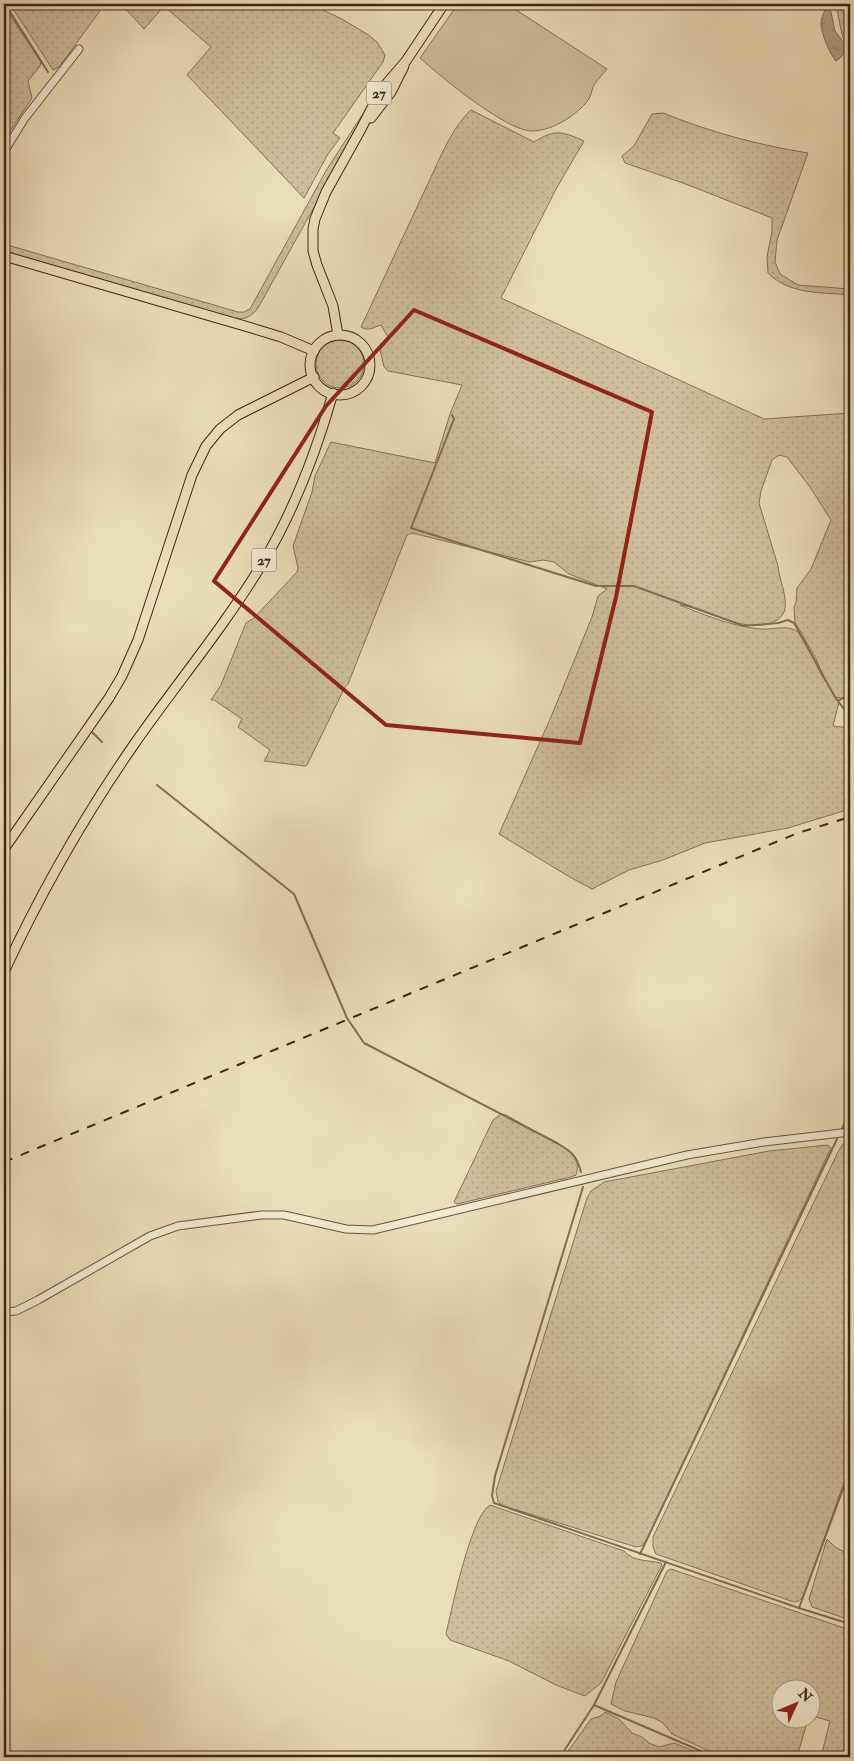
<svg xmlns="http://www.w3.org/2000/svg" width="854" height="1761" font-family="'IM FELL Double Pica',serif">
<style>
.grass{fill:url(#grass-dots);stroke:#86715a;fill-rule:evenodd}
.garden{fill:#cebe9d;stroke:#86715a}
.water{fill:url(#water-ripples);stroke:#826d57}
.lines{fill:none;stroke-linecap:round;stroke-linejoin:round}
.stream{stroke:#826d57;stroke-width:2}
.minor-casing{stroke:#695240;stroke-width:9}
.major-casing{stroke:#3e2417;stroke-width:11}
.minor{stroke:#f2e9d2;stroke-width:7}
.major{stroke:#ebddb9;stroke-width:9}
.rail{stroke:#3e2417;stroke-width:2;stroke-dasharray:9 9;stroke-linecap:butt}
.marked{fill:none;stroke:#8f2418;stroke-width:4;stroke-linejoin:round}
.labels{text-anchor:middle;stroke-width:4.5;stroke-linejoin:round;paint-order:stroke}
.shield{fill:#f2e9d2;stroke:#745f4f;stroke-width:1}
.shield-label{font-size:14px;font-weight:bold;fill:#3e2417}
</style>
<defs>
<pattern id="grass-dots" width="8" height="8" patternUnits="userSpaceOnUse" patternTransform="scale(1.25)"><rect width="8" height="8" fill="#cebe9d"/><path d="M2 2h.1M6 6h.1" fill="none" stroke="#b2a386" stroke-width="1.8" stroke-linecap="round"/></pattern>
<pattern id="water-ripples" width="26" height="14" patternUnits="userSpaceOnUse" patternTransform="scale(1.25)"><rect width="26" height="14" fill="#b09e82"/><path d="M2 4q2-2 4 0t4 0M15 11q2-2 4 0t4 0" fill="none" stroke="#918169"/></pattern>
</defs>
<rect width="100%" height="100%" fill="#ebddb9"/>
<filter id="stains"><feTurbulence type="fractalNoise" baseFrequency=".004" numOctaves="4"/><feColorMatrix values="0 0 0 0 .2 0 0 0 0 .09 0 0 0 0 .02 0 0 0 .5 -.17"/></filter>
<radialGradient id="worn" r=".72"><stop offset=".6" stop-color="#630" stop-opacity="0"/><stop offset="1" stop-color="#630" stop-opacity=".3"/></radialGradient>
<!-- grass -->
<g class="grass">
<polygon points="10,4 105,4 59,67 53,70"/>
<polygon points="128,4 310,4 340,18 367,34 377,42 385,55 383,62 333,133 340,138 328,154 304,198 187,75 211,47 164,6 144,29 125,8"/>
<path d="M836,4h14v48c-10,-15 -10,-31 -14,-48z"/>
<polygon points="4,6 41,62 40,66 28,81 32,98 4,140"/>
<path d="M374,97l-11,22 -105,189c-7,9 -12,11 -23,11l-231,-68v-7l234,68h6l6,-3 77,-140z"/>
<path d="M471,110l63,32c21,-13 27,-11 50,-1l-28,48 -55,109 263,121 86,-6v283l-9,2 -5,-1 3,5 -6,24 17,2v81l-62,19 -83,15 -42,17 -34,10 -37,19 -24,-13 -69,-42 52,-117 41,-100 6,-21 9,-7 -38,-15 -15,-12 -11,-2 -13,2 -118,-29 -5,2 -59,149 -3,3 -38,78 -2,1 -41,-5 6,-11 -32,-23 4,-8 -28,-19h-3l10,-15 25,-62 8,-5 43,-46 1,-4 -5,-22 19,-54 3,-16 16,-34 104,21 15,-49 12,-29 -74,-14 -4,-4 -4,-17 9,-11 -8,-14c-8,2 -12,7 -20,2 21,-45 42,-90 63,-135 13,-26 26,-63 47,-82zM779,455l8,2 23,30 21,33 -20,49 -14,19 -1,14 -2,5 1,15 20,35 11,25c-11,-15 -15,-36 -28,-50 -8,-8 -27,-2 -37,-3 -23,-1 -60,-15 -81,-24 28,4 69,32 97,15 4,-3 8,-7 8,-12 2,-14 -6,-29 -7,-42l-19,-63 2,-12 11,-31z"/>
<path d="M663,113c47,19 95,32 145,40l-31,87 -2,22 5,12 18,11 52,4v6c-29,-3 -60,0 -82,-22l-1,-16 5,-26v-13l-89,-35 -58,-20 -3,-7 12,-10 18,-32z"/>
<circle cx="340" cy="364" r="24"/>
<path d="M501,1114l5,1 64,36c7,8 9,13 6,24l-5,2 -114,27 -3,-2 39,-82z"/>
<path d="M850,1142v324l-46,128c-2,4 -4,8 -10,8l-138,-48 -3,-7v-10l185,-385 5,-8z"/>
<polygon points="828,1145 831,1148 829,1152 645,1543 641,1546 636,1547 504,1506 498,1502 496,1491 587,1198 591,1191 604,1182 769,1151"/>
<path d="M490,1505l134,46c10,11 24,9 37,12l1,2 -61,118 -16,13 -29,-11 -47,-24 -59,-21 -4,-6 1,-5c6,-24 24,-113 43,-124z"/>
<polygon points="827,1539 835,1547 850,1555 850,1620 812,1607 809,1599"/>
<polygon points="671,1569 850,1630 850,1757 821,1757 830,1721 812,1716 812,1688 782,1688 782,1718 808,1719 797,1757 722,1757 672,1734 663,1723 654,1718 625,1711 611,1704 616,1682 667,1571"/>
<polygon points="605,1712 619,1719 632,1733 642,1737 649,1743 659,1747 674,1743 709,1757 564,1757 591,1719 601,1716"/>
</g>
<!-- garden -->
<path class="garden" d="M458,4h49l100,65c-4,5 -12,13 -14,18 -2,7 -3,12 -8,17 -13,14 -34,27 -54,27 -26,-1 -91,-55 -111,-73z"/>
<!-- water -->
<path class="water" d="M827,5l4,7 4,19 12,16 -6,10 -5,4c-7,-9 -14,-25 -15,-37 0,-7 4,-13 6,-19z"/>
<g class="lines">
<!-- stream -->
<g class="stream">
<polyline points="5,4 48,72"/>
<polyline points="844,51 850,58"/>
<polyline points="452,415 454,419 411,528 596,586 634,586 744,626 778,623 788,620 794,623 835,697 850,717"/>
<polyline points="839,700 850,695"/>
<polyline points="92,732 102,742"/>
<path d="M157,785l137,109 53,124 17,25 193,100c15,9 19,12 24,29"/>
<polyline points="842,1129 850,1110"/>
<polyline points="583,1187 495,1476 492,1496 494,1503 799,1608"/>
<polyline points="850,1470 799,1608 850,1624"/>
<polyline points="640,1554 837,1139"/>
<polyline points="594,1705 715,1757"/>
<polyline points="560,1757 594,1705 666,1562"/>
</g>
<defs>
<g id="minor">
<polyline points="4,152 25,118 79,49"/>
<polyline points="4,1312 16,1311 38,1300 150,1236 178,1226 261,1215 284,1215 346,1229 373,1230 687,1155 764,1142 850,1132"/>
</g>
<g id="major">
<polyline points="371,118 391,92 404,66"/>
<polyline points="4,256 255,329 281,337 314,351"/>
<polyline points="338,335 333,306 317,265 313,251 313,229 315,219 326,192 361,129 381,90 406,61 444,4"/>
<circle cx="340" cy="365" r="30"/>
<polyline points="4,849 109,698 122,676 138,640 192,475 206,446 220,429 238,415 314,377"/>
<path d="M4,972c37,-80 81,-157 131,-229 42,-60 89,-116 127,-179 32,-53 54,-111 71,-171"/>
</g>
</defs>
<!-- minor casing -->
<use href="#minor" class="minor-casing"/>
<!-- major casing -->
<use href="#major" class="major-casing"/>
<!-- minor -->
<use href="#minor" class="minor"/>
<!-- major -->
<use href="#major" class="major"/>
<!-- rail -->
<polyline class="rail" points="4,1162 749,853 798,833 850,817"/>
</g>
<!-- marked area -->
<path class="marked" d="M414,310l238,102 -36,185 -36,146 -194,-18 -172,-144 112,-175z"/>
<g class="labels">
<!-- shield labels -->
<g class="shield">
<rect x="366.5" y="81.5" width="25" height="23" rx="4"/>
<rect x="251.5" y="548.5" width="25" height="23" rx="4"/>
</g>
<g class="shield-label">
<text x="379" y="98">27</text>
<text x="264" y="565">27</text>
</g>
</g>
<!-- margin -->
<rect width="854" height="1761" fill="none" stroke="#ebddb9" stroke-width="20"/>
<rect x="5" y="5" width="844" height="1751" fill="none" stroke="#3e2417" stroke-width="2.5"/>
<rect x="10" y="10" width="834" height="1741" fill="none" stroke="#3e2417"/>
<!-- north arrow -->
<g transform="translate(796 1704) rotate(46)"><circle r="24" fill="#f2e9d2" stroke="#aa9a87"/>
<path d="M0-4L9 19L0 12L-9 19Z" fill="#8f2418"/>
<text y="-8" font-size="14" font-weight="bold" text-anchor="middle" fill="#3e2417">N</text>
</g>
<rect width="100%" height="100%" filter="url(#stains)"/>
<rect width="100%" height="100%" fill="url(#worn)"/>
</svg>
